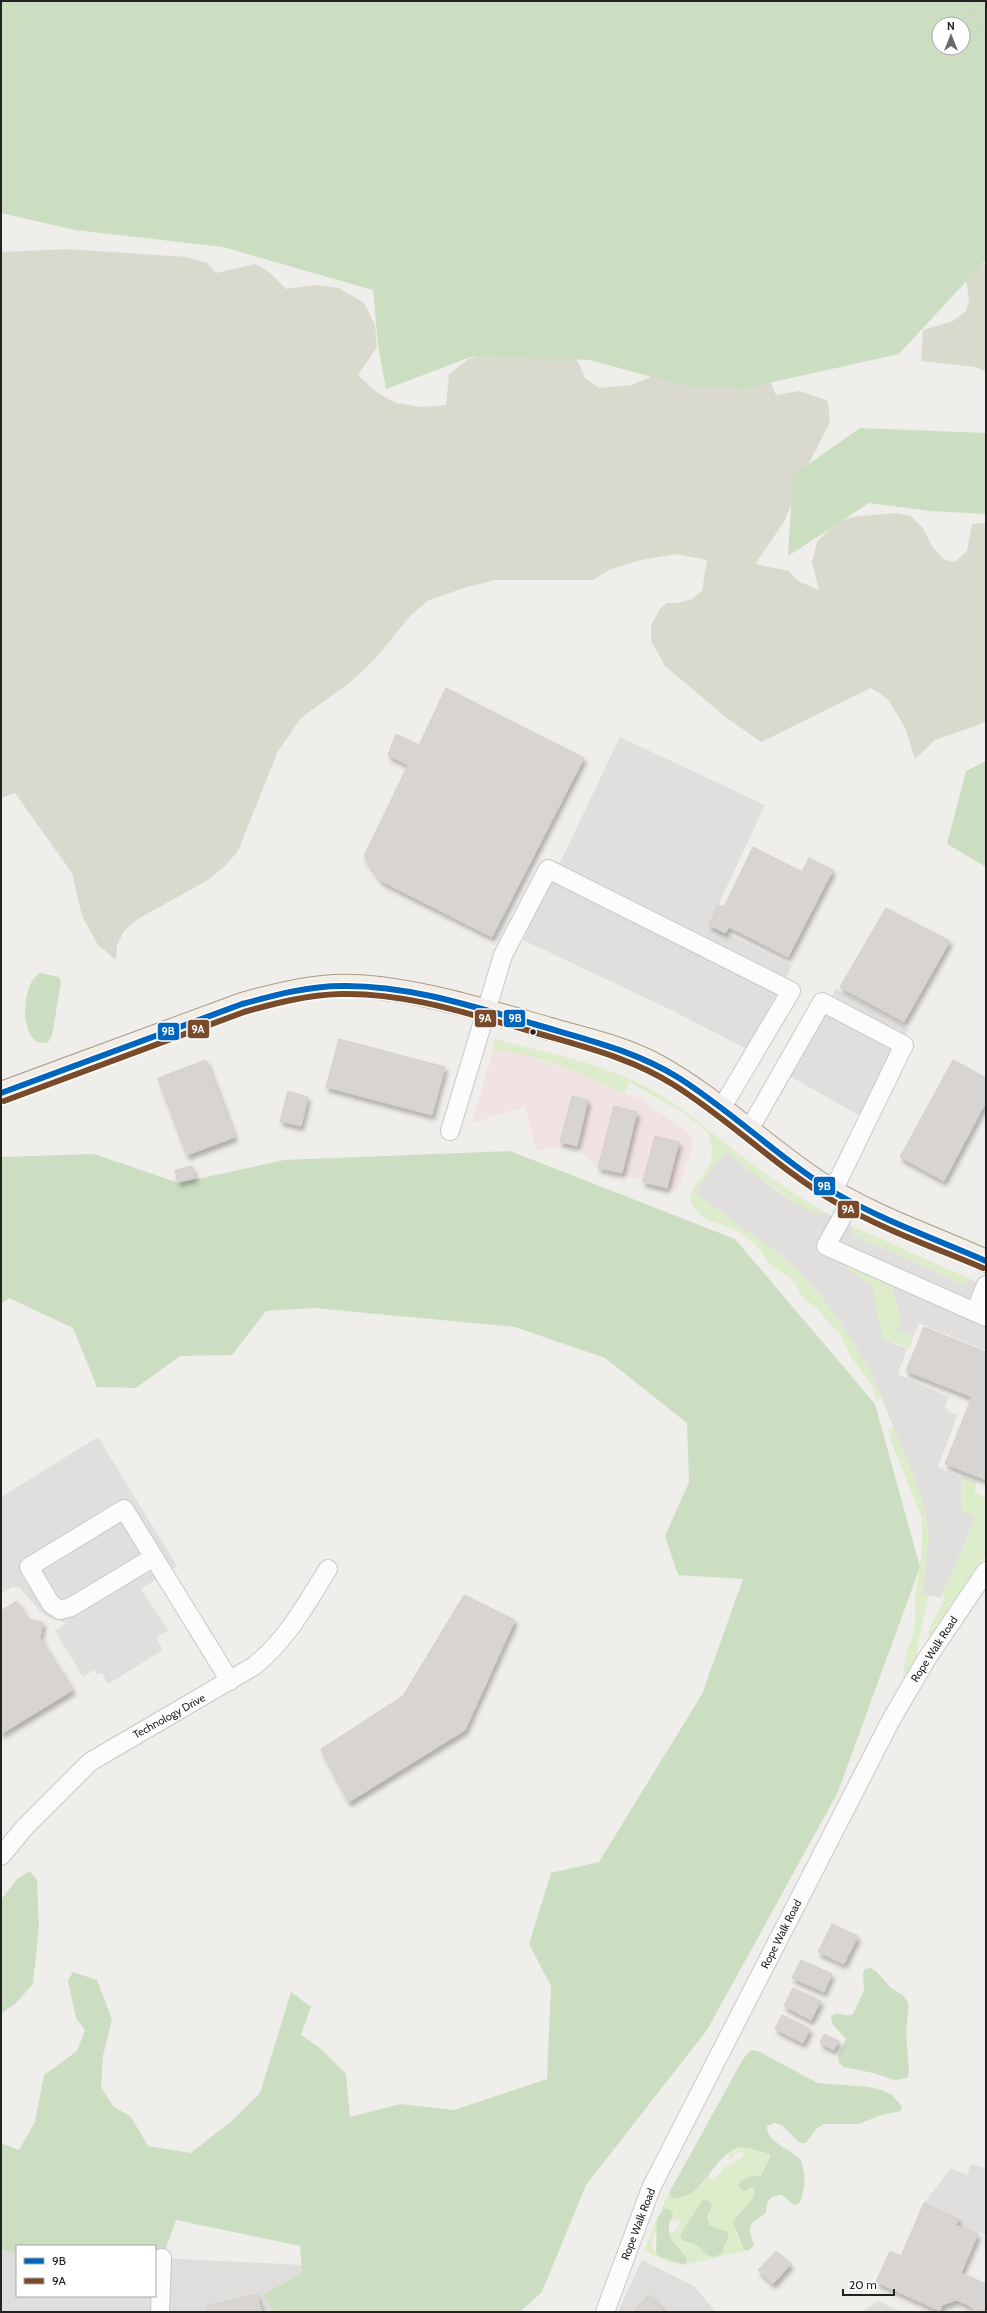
<svg xmlns="http://www.w3.org/2000/svg" width="987" height="2313" font-family="Cabin,sans-serif">
<style>
.residential{fill:#dfdedc}
.commercial{fill:#f1e3e1}
.construction{fill:#d9d9cd}
.grass{fill:#ddeccb}
.forest{fill:#cbdec1;fill-rule:evenodd}
.parking{fill:#e0dfde}
.building{fill:#d7d4d2;stroke:#d3d0cc;filter:url(#shadow)}
.lines{fill:none;stroke-linecap:round;stroke-linejoin:round}
.minor-casing{stroke:#c9c8c7;stroke-width:20}
.major-casing{stroke:#a79c86;stroke-width:24}
.path{stroke:#dccecd;stroke-width:2.5;stroke-dasharray:2 2;stroke-linecap:butt}
.minor{stroke:#fdfcfc;stroke-width:18}
.major{stroke:#f3ede7;stroke-width:22}
.bus-1-casing{stroke:#fff;stroke-width:9}
.bus-2-casing{stroke:#fff;stroke-width:9}
.bus-1{stroke:#0065bd;stroke-width:6}
.bus-2{stroke:#7a4b2a;stroke-width:6}
.bus-dot{fill:#222;stroke:#fff;stroke-width:1.5}
.labels{text-anchor:middle;stroke-width:3;stroke-linejoin:round;paint-order:stroke}
.street-label{font-size:11px;fill:#222;stroke:#fff}
.line-badge{stroke:#fff;stroke-width:1.5}
.badge-label{font-size:11px;text-anchor:middle;font-weight:bold;fill:#fff}
</style>
<defs>
<filter id="shadow"><feDropShadow dx="2.5" dy="4.5" stdDeviation="2" flood-color="#0004"/></filter>
</defs>
<rect width="100%" height="100%" fill="#f0eeeb"/>
<!-- residential -->
<g class="residential">
<polygon points="1,2221 17,2246 17,2296 155,2296 162,2258 302,2265 413,2312 1,2312"/>
<polygon points="642,2260 694,2286 716,2312 618,2312"/>
</g>
<!-- commercial -->
<polygon class="commercial" points="493,1050 514,1051 589,1077 645,1102 684,1129 692,1139 693,1147 677,1190 598,1168 577,1146 536,1150 525,1107 472,1123"/>
<!-- construction -->
<g class="construction">
<polygon points="67,249 187,257 207,263 216,273 256,264 270,273 286,289 314,285 339,288 364,303 375,325 377,347 358,375 376,392 396,403 421,407 446,405 449,374 467,360 494,348 557,348 578,362 585,378 600,388 631,385 682,364 768,377 776,395 800,391 828,401 830,422 804,473 784,522 755,564 789,571 798,581 819,590 812,562 817,542 835,523 853,517 894,513 911,516 922,527 932,546 943,559 955,562 967,551 972,524 986,523 986,722 935,740 915,759 905,728 888,699 871,688 761,742 723,715 665,666 651,641 651,625 660,609 667,603 678,603 692,599 702,591 707,560 676,554 636,561 609,570 593,580 495,580 467,587 429,600 411,615 375,659 353,680 301,718 278,751 238,851 226,865 208,880 136,920 124,931 117,945 116,960 98,945 82,916 72,873 15,793 1,798 1,252"/>
<polygon points="986,263 986,372 975,367 921,361 923,330 953,321 966,311 969,300 966,279 976,267"/>
</g>
<!-- grass -->
<g class="grass">
<path d="M495,1039c51,14 106,23 153,49 32,17 59,41 88,64 28,21 57,42 88,60l-8,3 -8,-4 -55,-37 -58,17c38,28 79,55 112,89 33,33 57,75 75,118l-6,2 -3,-12 -23,-33 -9,-19 -25,-28 -16,-13 -2,-7 -8,-10 -21,-14 -9,-15 -23,-19 -27,-9 -9,-5 -9,-10 -2,-7 3,-11 18,-24 1,-16 -4,-16 -26,-20 -53,-30 -5,11c-41,-18 -86,-40 -131,-43z"/>
<polygon points="852,1226 970,1279 965,1283 960,1283 855,1236 851,1231"/>
<polygon points="847,1266 891,1285 901,1319 897,1330 913,1337 909,1348 883,1339 847,1270"/>
<path d="M894,1427c14,33 33,69 35,105 1,20 -4,42 -6,62l6,1 -10,43 -2,18 -14,22 3,-26 5,-10 4,-18v-28l7,-44v-34l-32,-79 -2,-9z"/>
<path d="M961,1476l16,6 -3,10 12,6v57l-57,82c-1,-17 16,-26 15,-46l31,-72 -14,-9z"/>
<path d="M744,2148h6l20,7c0,5 -7,16 -9,21l-21,5 15,9 -5,13 -13,12 -2,16 9,19h5l-65,15 -16,-3 -24,-12 13,-31v13l-3,2c-10,19 11,21 22,28l3,-13 -6,-7 -4,-10 5,1 6,-11 -1,-4 -10,4 4,-7 -12,-2 -2,2 10,-22 1,2 14,3 18,-13 6,-9 3,3c9,-2 10,-10 17,-14 6,-4 12,-5 16,-10l-2,-3 -7,1 -6,8v-8z"/>
</g>
<!-- forest -->
<g class="forest">
<path d="M1,1h985v259l-87,94 -157,35 -57,-3 -95,-26 -116,-4 -88,33 -8,-44 -5,-55 -150,-43 -148,-17 -74,-17zM939,24h24v24h-24z"/>
<polygon points="860,428 986,433 986,514 931,511 869,503 788,556 793,475"/>
<polygon points="986,761 986,867 947,844 966,771"/>
<path d="M41,973l18,4 2,5 -9,54 -4,6 -8,1c-23,-8 -17,-64 1,-70z"/>
<polygon points="510,1151 735,1239 875,1404 920,1567 838,1792 707,2030 586,2185 542,2292 520,2312 275,2312 263,2295 302,2273 300,2246 176,2220 155,2279 155,2246 17,2246 17,2255 1,2249 1,2143 19,2150 35,2122 44,2075 77,2051 85,2030 76,2018 68,1980 73,1972 97,1980 112,2019 103,2056 101,2087 113,2106 131,2117 148,2146 191,2153 234,2119 260,2093 291,1992 311,2007 301,2035 320,2048 346,2074 350,2117 400,2104 454,2110 547,2079 551,1986 529,1944 551,1873 599,1862 702,1694 743,1579 678,1575 665,1536 689,1482 687,1423 605,1358 515,1327 314,1308 266,1311 232,1355 180,1356 136,1388 97,1387 73,1328 9,1298 1,1304 1,1157 94,1154 179,1183 284,1160"/>
<polygon points="30,1871 37,1880 39,1927 33,1984 15,2004 1,2014 1,1900 17,1879"/>
<path d="M871,1968l5,3 15,17 13,8 5,9 -3,26 3,41 -2,6 -12,2 -22,-7 -29,-6 -5,-4 -1,-7 8,-17 -14,-15 -1,-8c7,-6 15,2 22,-2l11,-23 -1,-18 2,-4z"/>
<path d="M751,2050l7,1 60,32 51,4 15,4 8,4 10,11 -1,5 -20,4 -22,9h-35l-8,5 -10,14h-6l-18,-18 -8,-2 -7,3c-1,16 23,23 33,33 6,11 6,32 -1,44l-5,2 -12,-10c-13,0 -15,6 -16,18 -18,13 -19,10 -12,32l-5,5h-5l-11,-27c6,-13 20,-19 22,-33l-4,-3 -5,4 -5,-1 -2,-5 1,-4 12,-5h9c2,-6 9,-16 9,-21 -4,-3 -10,-3 -15,-5 -39,-16 -46,53 -83,48l-3,-5 74,-134z"/>
<path d="M703,2200l7,1 2,4 -5,12 2,8 18,7 2,5 -5,8 -1,7c-14,11 -17,0 -26,-7 -4,-3 -11,-3 -15,-5l-2,-5z"/>
<path d="M664,2209h5l4,4c0,5 -5,9 -4,15 0,16 12,19 18,31l-1,4 -5,1 -23,-8 -2,-4 1,-33z"/>
</g>
<!-- parking -->
<g class="parking">
<polygon points="620,737 765,805 709,925 792,966 747,1049 669,1009 523,940"/>
<polygon points="836,989 909,1029 860,1116 788,1075"/>
<polygon points="726,1152 775,1190 808,1211 816,1215 824,1212 852,1226 851,1231 855,1236 960,1283 965,1283 970,1279 986,1287 986,1350 919,1323 913,1337 897,1330 901,1319 891,1285 849,1266 846,1268 872,1285 883,1339 907,1349 899,1370 899,1375 949,1397 945,1406 948,1411 957,1415 938,1467 961,1478 961,1510 975,1519 941,1598 923,1594 929,1536 925,1510 915,1480 876,1384 854,1342 823,1298 798,1271 775,1251 694,1192"/>
<polygon points="98,1437 177,1566 141,1589 168,1630 156,1638 163,1650 108,1684 102,1673 97,1674 94,1670 83,1677 55,1631 66,1623 52,1619 42,1613 20,1588 12,1587 1,1594 1,1497"/>
<polygon points="971,2164 986,2168 986,2235 979,2232 978,2234 956,2225 959,2218 924,2203 951,2168 967,2175"/>
<polygon points="878,2301 902,2312 862,2312"/>
</g>
<!-- building -->
<g class="building">
<polygon points="446,688 584,758 492,937 381,881 364,856 408,765 388,755 396,734 419,745"/>
<polygon points="753,847 802,872 809,858 833,870 788,957 729,927 725,933 709,925 718,905 724,907"/>
<polygon points="886,908 950,941 904,1022 840,987"/>
<polygon points="339,1039 445,1067 432,1115 326,1087"/>
<polygon points="206,1060 235,1137 187,1155 158,1078"/>
<polygon points="953,1060 986,1078 986,1102 944,1181 900,1157"/>
<polygon points="288,1091 308,1097 301,1126 280,1121"/>
<polygon points="572,1096 588,1100 577,1146 560,1142"/>
<polygon points="614,1106 637,1112 622,1173 598,1168"/>
<polygon points="655,1136 679,1142 667,1188 643,1182"/>
<polygon points="192,1166 195,1178 178,1182 175,1170"/>
<polygon points="924,1327 986,1352 986,1480 945,1464 972,1397 906,1371"/>
<polygon points="464,1595 515,1620 465,1730 349,1802 321,1749 403,1696"/>
<polygon points="17,1601 28,1619 43,1622 40,1638 73,1690 1,1734 1,1611"/>
<polygon points="832,1924 858,1936 844,1964 818,1952"/>
<polygon points="801,1960 832,1974 824,1992 792,1978"/>
<polygon points="793,1988 821,2001 811,2020 784,2006"/>
<polygon points="782,2015 810,2029 803,2043 775,2029"/>
<polygon points="824,2034 839,2041 834,2050 820,2043"/>
<polygon points="924,2203 959,2219 956,2225 978,2234 961,2273 986,2284 986,2312 974,2312 972,2307 957,2300 942,2305 940,2311 876,2282 890,2251 901,2256"/>
<polygon points="776,2251 791,2264 773,2284 758,2270"/>
<polygon points="257,2294 262,2312 208,2312 207,2306"/>
<polygon points="649,2295 666,2312 638,2312 635,2309"/>
</g>
<g class="lines">
<defs>
<g id="minor">
<polyline points="749,1130 822,1002 904,1045 833,1191"/>
<polyline points="450,1131 503,955 548,869 791,991 721,1109"/>
<polyline points="851,1201 826,1246 986,1317"/>
<polyline points="975,1312 986,1285"/>
<polyline points="154,1557 71,1607 60,1610 51,1604 29,1567 124,1509 230,1681"/>
<path d="M1,1856l24,-29 65,-65 164,-96c33,-26 52,-62 74,-97"/>
<polyline points="160,2312 162,2258"/>
<polyline points="605,2312 651,2188 891,1720 926,1660 986,1571"/>
</g>
<path id="major" d="M1,1093l241,-89c36,-10 75,-20 113,-18 64,3 136,26 199,44 34,10 72,18 104,36 58,32 106,80 162,117 50,33 111,53 166,78"/>
</defs>
<!-- minor casing -->
<use href="#minor" class="minor-casing"/>
<!-- major casing -->
<use href="#major" class="major-casing"/>
<!-- path -->
<polyline class="path" points="967,1 986,40"/>
<!-- minor -->
<use href="#minor" class="minor"/>
<!-- major -->
<use href="#major" class="major"/>
<defs>
<path id="bus-1" d="M1,1093l241,-89c33,-9 66,-18 100,-18 65,-1 130,20 192,38 50,15 100,26 145,54 55,35 102,82 158,116 47,27 99,45 149,67"/>
<path id="bus-2" d="M4,1101l240,-89c32,-9 63,-17 96,-18 64,-2 129,20 190,37 50,15 100,26 144,54 56,35 103,83 161,117 47,27 98,45 148,66"/>
</defs>
<!-- bus-1 casing -->
<use href="#bus-1" class="bus-1-casing"/>
<!-- bus-2 casing -->
<use href="#bus-2" class="bus-2-casing"/>
<!-- bus-1 -->
<use href="#bus-1" class="bus-1"/>
<!-- bus-2 -->
<use href="#bus-2" class="bus-2"/>
</g>
<!-- markers -->
<circle class="bus-dot" cx="533" cy="1032" r="3.5"/>
<g class="labels">
<!-- street labels -->
<g class="street-label">
<text transform="translate(934 1649) rotate(-57)" y="4">Rope Walk Road</text>
<text transform="translate(169 1716) rotate(-29)" y="4">Technology Drive</text>
<text transform="translate(781 1934) rotate(-63)" y="4">Rope Walk Road</text>
<text transform="translate(638 2224) rotate(-69)" y="4">Rope Walk Road</text>
</g>
</g>
<g class="line-badge">
<rect x="474" y="1009" width="23" height="19" rx="4" fill="#7a4b2a"/>
<rect x="503" y="1009" width="23" height="19" rx="4" fill="#0065bd"/>
<rect x="187" y="1019" width="23" height="20" rx="4" fill="#7a4b2a"/>
<rect x="157" y="1022" width="23" height="19" rx="4" fill="#0065bd"/>
<rect x="813" y="1176" width="23" height="20" rx="4" fill="#0065bd"/>
<rect x="837" y="1200" width="23" height="19" rx="4" fill="#7a4b2a"/>
</g>
<g class="badge-label">
<text x="485" y="1022">9A</text>
<text x="515" y="1022">9B</text>
<text x="198" y="1033">9A</text>
<text x="168" y="1035">9B</text>
<text x="824" y="1190">9B</text>
<text x="848" y="1213">9A</text>
</g>
<!-- border -->
<rect width="987" height="2313" fill="none" stroke="#222222" stroke-width="4"/>
<!-- legend -->
<rect x="16" y="2245" width="140" height="52" fill="#ffffff" stroke="#a7a7a7"/>
<rect x="24" y="2258" width="20" height="6" fill="#0065bd" stroke="#a7a7a7"/>
<text x="52" y="2265" font-size="12" fill="#222222">9B</text>
<rect x="24" y="2278" width="20" height="6" fill="#7a4b2a" stroke="#a7a7a7"/>
<text x="52" y="2285" font-size="12" fill="#222222">9A</text>
<!-- north arrow -->
<g transform="translate(951 36)"><circle r="19" fill="#ffffff" stroke="#a7a7a7"/>
<path d="M0-3L7 15L0 10L-7 15Z" fill="#6a6968"/>
<text y="-6" font-size="11" font-weight="bold" text-anchor="middle" fill="#222222">N</text>
</g>
<!-- scale -->
<path d="M843 2289v6h51v-6" fill="none" stroke="#222222" stroke-width="2"/>
<text x="849" y="2289" font-size="12" fill="#222222" stroke="#ffffff" stroke-width="3" paint-order="stroke">20 m</text>
</svg>
